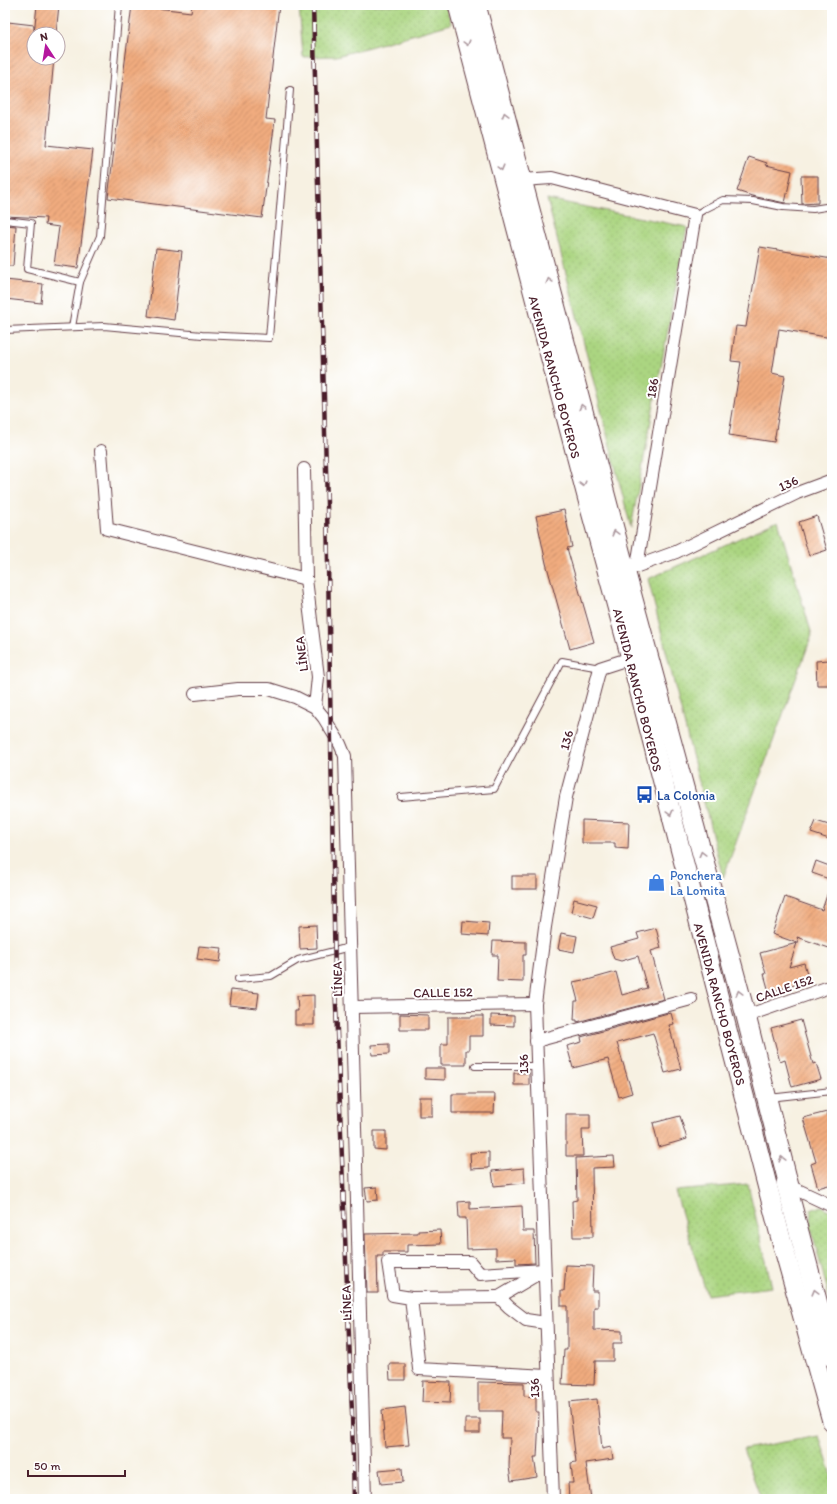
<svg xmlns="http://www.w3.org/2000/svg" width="837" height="1504" font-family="Itim,sans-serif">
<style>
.grass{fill:url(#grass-dots);stroke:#7a7a56}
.building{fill:url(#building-hatch)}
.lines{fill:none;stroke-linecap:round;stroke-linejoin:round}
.service-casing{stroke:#643e46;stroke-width:8}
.minor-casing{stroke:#643e46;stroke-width:14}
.trunk-casing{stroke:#643e46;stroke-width:21}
.service{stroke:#fff;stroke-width:6}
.minor{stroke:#fff;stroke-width:12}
.trunk{stroke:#fff;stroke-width:19}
.rail-casing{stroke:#4a1f2b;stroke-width:4.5}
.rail{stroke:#fff;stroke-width:3;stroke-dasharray:9;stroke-linecap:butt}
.oneway{stroke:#ae9aa0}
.labels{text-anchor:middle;stroke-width:4;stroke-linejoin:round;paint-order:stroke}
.street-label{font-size:13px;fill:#4a1f2b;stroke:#fff}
.transit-label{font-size:13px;fill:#164399;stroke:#fff;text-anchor:start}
.shop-label{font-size:13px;fill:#366cbe;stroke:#fff;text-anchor:start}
</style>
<defs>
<pattern id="grass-dots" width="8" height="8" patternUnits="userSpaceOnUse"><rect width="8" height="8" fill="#abd581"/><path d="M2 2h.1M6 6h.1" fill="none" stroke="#95b670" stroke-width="1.8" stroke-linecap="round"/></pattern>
<pattern id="building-hatch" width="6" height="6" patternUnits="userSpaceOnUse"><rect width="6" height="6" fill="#f1ac7f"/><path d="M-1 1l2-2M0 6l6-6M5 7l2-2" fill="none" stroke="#c58b68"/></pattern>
</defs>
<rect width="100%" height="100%" fill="#fff"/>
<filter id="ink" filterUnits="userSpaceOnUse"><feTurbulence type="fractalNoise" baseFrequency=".025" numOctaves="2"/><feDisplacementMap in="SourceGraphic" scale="8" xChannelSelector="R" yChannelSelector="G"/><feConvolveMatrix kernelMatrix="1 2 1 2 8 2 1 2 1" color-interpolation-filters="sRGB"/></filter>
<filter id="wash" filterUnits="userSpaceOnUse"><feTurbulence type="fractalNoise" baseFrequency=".012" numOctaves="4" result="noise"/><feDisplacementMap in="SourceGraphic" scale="16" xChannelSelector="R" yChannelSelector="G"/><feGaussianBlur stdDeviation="0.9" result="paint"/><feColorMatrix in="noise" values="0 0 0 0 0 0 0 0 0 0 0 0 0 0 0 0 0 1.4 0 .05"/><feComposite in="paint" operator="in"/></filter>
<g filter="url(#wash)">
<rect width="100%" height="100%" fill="#f7f1e2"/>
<!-- grass -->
<g class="grass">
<polygon points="299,5 446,5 451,24 337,56 303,57"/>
<polygon points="547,199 687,227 631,528"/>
<polygon points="778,521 812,635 723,878 648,579"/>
<polygon points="748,1184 772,1287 707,1295 675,1191"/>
<polygon points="822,1206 832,1212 832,1308 810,1224 811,1210"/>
<polygon points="819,1436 832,1476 832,1499 761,1499 743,1449"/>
</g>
<g id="blocks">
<!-- building -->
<g class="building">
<polygon points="37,5 59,5 56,34 34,34"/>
<polygon points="132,5 191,12 192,5 279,5 266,119 275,120 262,218 108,198"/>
<polygon points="8,22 34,25 34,58 54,58 46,145 93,150 78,268 54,265 59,227 45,225 46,218 5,216 5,50"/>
<polygon points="749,157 767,163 766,165 792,171 785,203 752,196 737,191"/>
<polygon points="801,176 818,176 818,203 802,204"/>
<polygon points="5,225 16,226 13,266 5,266"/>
<polygon points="760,247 832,259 832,338 779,329 772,373 785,376 774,442 729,435 741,362 731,361 736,326 746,327"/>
<polygon points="156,248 182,251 174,320 148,316"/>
<polygon points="5,280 43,284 41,303 5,299"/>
<polygon points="564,510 572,547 567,548 594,642 570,649 546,563 536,516"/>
<polygon points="817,516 827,550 809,556 799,522"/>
<polygon points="829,660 830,685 817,685 816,661"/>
<polygon points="582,820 629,822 628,849 615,848 615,843 582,843"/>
<polygon points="816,821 832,826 832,840 811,833"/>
<polygon points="816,861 832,867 832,880 812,873"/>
<rect x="512" y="876" width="25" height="13"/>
<polygon points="830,886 832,886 832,949 797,937 799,943 797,943 789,967 804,963 809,981 769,992 764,974 766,974 760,953 797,943 772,934 785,897 822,910"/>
<polygon points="574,899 597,905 593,918 571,912"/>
<polygon points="463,921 489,923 488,936 462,934"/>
<polygon points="316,925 317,948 300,949 299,926"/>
<polygon points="656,928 661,948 651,951 664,999 577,1022 577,1020 574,1020 575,1001 578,1001 573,982 583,980 584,981 616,972 622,995 647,988 638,956 621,961 614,959 610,947 639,939 637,933"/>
<polygon points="561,933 577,936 574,952 558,949"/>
<polygon points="493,941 526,942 526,955 523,955 523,982 497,981 498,955 492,955"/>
<polygon points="199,946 222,948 220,962 197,959"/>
<polygon points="231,990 259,993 257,1008 229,1005"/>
<polygon points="314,995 314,1025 295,1025 295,1011 298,1011 297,996"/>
<polygon points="668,1013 668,1014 671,1013 674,1024 669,1025 681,1069 665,1073 653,1033 617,1043 632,1093 619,1097 608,1059 573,1068 567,1046 582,1042 581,1037"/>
<polygon points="400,1014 428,1015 428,1030 400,1030"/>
<polygon points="491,1015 514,1016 514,1026 491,1025"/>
<polygon points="472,1016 483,1016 483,1036 469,1036 469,1050 466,1050 466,1065 441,1065 441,1044 448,1044 448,1017 472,1017"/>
<polygon points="801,1020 813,1064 816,1063 821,1079 792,1087 785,1060 780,1062 771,1028"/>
<polygon points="389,1044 389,1054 372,1055 371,1045"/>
<polygon points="425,1068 445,1068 445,1080 425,1079"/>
<rect x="514" y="1073" width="15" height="12"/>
<polygon points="452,1094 495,1094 494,1113 452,1113"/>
<rect x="419" y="1097" width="13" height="19"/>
<polygon points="827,1112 832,1130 832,1147 827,1148 832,1166 832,1184 818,1188 811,1164 816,1162 803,1118"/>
<polygon points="566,1114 590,1114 590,1129 582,1129 583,1156 566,1156"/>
<polygon points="680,1116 687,1139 659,1147 653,1123"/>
<polygon points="374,1131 386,1131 386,1150 374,1149"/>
<polygon points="489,1152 489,1168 471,1169 470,1153"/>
<polygon points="614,1156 615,1167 592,1168 593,1237 573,1237 572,1201 577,1200 576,1158"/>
<polygon points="524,1168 525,1183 494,1186 492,1171"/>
<polygon points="377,1187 378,1200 367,1201 365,1188"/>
<polygon points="470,1201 470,1209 522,1206 523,1231 534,1231 535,1263 516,1264 516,1258 496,1259 496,1248 467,1249 466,1218 459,1218 458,1202"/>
<polygon points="440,1230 441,1244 407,1245 407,1252 383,1252 383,1256 377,1256 378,1293 367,1293 365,1234 418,1233 418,1231"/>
<polygon points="566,1265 593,1266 592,1291 598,1291 598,1307 594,1307 594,1330 622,1331 622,1343 613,1343 613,1361 595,1361 594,1385 562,1384 564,1350 567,1350 567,1306 561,1306 561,1291 564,1291"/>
<polygon points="389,1364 405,1364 405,1380 390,1380"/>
<polygon points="423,1381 451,1382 450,1403 422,1402"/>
<polygon points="478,1382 524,1383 524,1396 536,1397 536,1412 539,1412 538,1438 537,1457 534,1457 537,1477 511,1481 509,1467 510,1438 501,1438 502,1411 478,1411"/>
<polygon points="597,1399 602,1449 611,1447 613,1459 586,1463 591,1499 569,1499 568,1483 573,1483 571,1463 576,1462 569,1402"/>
<polygon points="405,1407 409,1445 385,1447 382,1410"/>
<rect x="465" y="1419" width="15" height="14"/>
<polygon points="402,1468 403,1482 381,1484 379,1470"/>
</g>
</g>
</g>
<g filter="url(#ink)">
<use href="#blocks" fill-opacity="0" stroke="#643e46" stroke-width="1"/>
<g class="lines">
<defs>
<g id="service">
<polyline points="695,215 705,209 723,200 753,201 783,207 813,209 832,206"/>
<polyline points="5,220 31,223 27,269 80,282"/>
<polyline points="72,327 80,282 100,236 119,5"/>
<polyline points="5,330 104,326 202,335 269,338 290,90"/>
<polyline points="401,797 494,789 562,661 600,668"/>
<polyline points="238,979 271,976 298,960 350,947"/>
<polyline points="475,1066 537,1066"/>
<polyline points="769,1098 832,1091"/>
</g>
<g id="minor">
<polyline points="522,180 552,178 695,215 637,566"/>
<polyline points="101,451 107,529 306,579"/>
<polyline points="304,469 306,579 318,677 315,707"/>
<polyline points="632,568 676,552 797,493 832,480"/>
<polyline points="195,694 238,689 269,689 295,697 315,707 324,718 340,744 345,756 365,1499"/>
<polyline points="352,1007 535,1004"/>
<polyline points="746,1016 832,986"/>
<polyline points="536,1041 691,999"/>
<polyline points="789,1186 832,1206"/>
<polyline points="544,1270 480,1274 470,1262 388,1262 393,1295 411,1298 419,1369 547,1376"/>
<polyline points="541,1272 499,1297 509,1307 526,1320 546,1323"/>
<polyline points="411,1298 499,1297"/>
<polyline points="553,1499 535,1004 545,927 566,797 600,668 631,658"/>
</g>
<g id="trunk">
<polyline points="458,5 589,504 631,658 780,1235 832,1421"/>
<polyline points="476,5 625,570 746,1016 789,1186 786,1183 832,1357"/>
</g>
</defs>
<!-- service casing -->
<use href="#service" class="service-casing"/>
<!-- minor casing -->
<use href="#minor" class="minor-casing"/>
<!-- trunk casing -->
<use href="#trunk" class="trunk-casing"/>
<!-- service -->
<use href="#service" class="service"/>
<!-- minor -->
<use href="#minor" class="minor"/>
<!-- trunk -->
<use href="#trunk" class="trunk"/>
<defs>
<polyline id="rail" points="313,5 327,504 335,981 352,1413 354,1499"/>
</defs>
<!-- rail casing -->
<use href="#rail" class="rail-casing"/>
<!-- rail -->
<use href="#rail" class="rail"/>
</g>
<!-- one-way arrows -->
<defs><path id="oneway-chevron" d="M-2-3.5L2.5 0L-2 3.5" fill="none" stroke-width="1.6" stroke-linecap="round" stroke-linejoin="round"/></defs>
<g class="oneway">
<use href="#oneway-chevron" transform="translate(467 43) rotate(75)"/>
<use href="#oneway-chevron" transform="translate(505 115) rotate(-105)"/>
<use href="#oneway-chevron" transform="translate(501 168) rotate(75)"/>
<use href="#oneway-chevron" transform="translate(549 281) rotate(-105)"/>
<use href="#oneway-chevron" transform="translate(582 407) rotate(-105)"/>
<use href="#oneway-chevron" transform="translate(583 484) rotate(75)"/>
<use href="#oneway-chevron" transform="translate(615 533) rotate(-105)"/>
<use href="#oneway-chevron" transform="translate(670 813) rotate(75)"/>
<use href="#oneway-chevron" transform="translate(702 854) rotate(-105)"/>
<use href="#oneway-chevron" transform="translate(739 993) rotate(-105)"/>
<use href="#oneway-chevron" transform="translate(782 1159) rotate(-105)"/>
<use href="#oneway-chevron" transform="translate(815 1292) rotate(-105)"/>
</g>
</g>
<!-- icons -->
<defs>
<symbol id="bus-bare" viewBox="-9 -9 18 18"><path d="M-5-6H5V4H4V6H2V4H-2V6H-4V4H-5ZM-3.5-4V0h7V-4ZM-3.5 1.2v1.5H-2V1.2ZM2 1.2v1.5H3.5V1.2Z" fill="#1a4fb4" stroke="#fff" stroke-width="2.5" paint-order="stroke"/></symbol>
<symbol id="shop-bare" viewBox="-9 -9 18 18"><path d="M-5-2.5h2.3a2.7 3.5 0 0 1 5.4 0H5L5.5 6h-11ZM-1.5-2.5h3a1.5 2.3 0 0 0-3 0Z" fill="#3f7fe0" stroke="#fff" stroke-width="2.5" paint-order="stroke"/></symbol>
</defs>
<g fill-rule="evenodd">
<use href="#bus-bare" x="632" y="782" width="25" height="25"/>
<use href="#shop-bare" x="644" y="870" width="25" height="25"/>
</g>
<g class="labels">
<!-- street labels -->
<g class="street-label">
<text transform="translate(555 377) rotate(75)" y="5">AVENIDA RANCHO BOYEROS</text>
<text transform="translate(652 388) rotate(-81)" y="5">186</text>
<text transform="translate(788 483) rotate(-24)" y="5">136</text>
<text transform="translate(301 654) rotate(-97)" y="5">LÍNEA</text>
<text transform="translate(638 690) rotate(76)" y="5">AVENIDA RANCHO BOYEROS</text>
<text transform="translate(566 740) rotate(-75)" y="5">136</text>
<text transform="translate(337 979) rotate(-91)" y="5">LÍNEA</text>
<text transform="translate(784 988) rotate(-19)" y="5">CALLE 152</text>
<text transform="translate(443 992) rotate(-1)" y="5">CALLE 152</text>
<text transform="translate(720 1004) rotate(75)" y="5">AVENIDA RANCHO BOYEROS</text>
<text transform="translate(523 1064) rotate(-92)" y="5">136</text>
<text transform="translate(346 1303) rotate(-92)" y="5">LÍNEA</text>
<text transform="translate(534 1388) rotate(-92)" y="5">136</text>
</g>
<!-- transit labels -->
<g class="transit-label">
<text x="657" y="800">La Colonia</text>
</g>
<!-- shop labels -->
<g class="shop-label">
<text x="670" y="880">Ponchera<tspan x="670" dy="15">La Lomita</tspan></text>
</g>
</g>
<!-- margin -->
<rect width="837" height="1504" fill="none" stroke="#fff" stroke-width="20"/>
<!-- north arrow -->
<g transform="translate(46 46) rotate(348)"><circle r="19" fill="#ffffff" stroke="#b7a5aa"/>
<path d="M0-3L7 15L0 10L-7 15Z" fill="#b5179e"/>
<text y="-6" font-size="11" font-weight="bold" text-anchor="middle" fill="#4a1f2b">N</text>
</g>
<!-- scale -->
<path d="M28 1470v6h97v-6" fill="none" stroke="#4a1f2b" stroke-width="2"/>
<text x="34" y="1470" font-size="12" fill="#4a1f2b" stroke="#ffffff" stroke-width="3" paint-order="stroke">50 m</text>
</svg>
